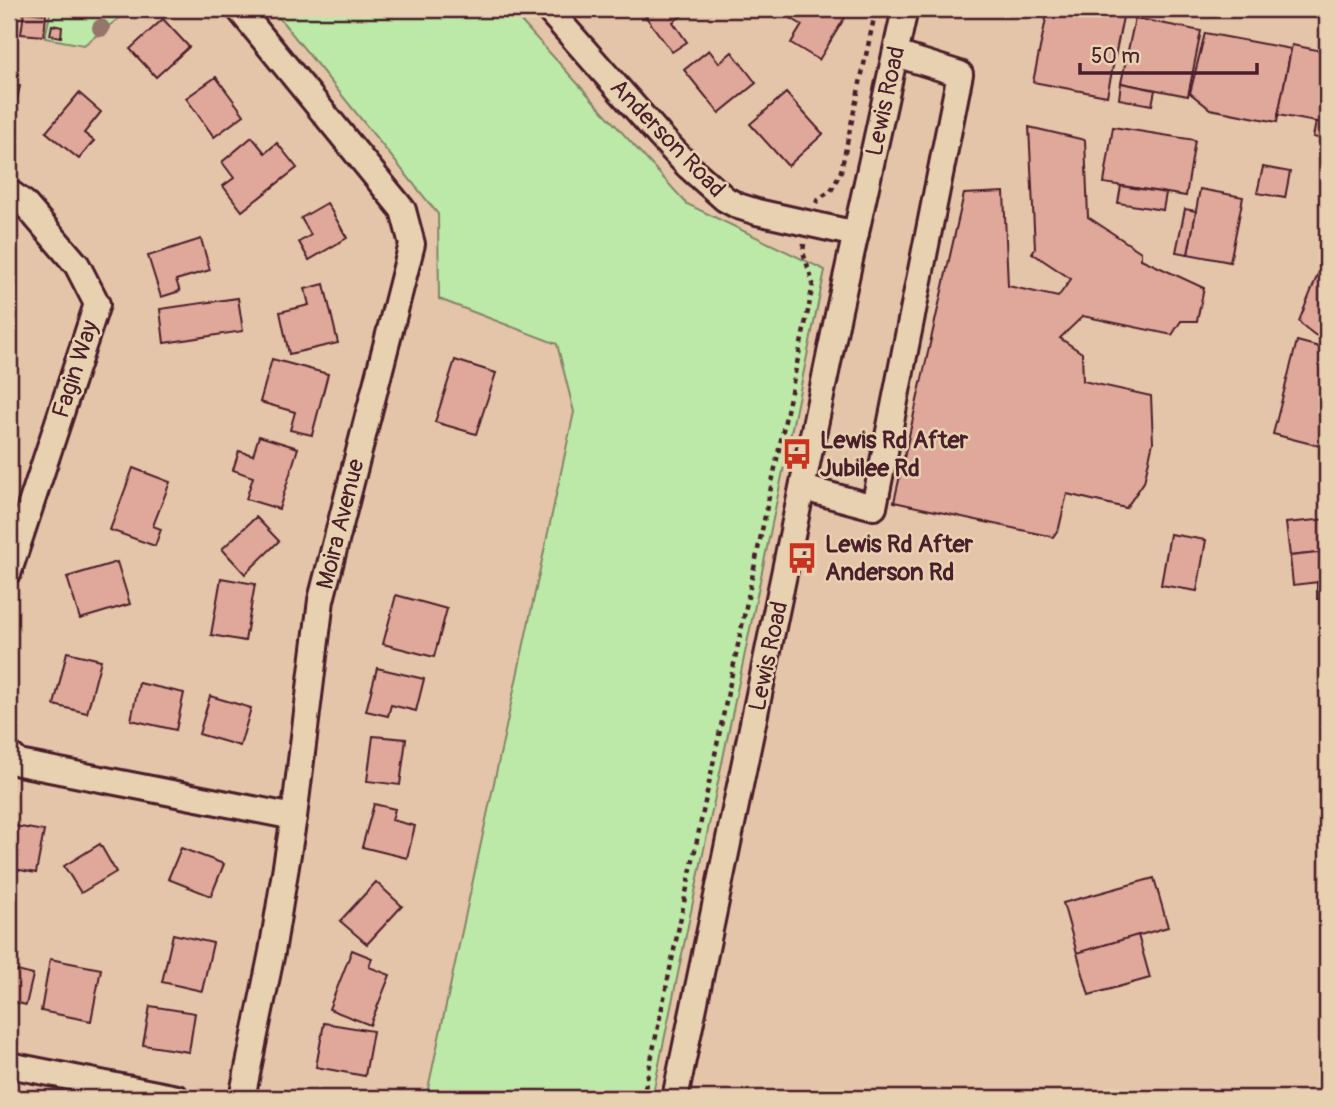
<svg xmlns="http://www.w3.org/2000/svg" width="1336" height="1107" font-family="Pangolin,sans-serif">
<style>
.green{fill:#bce9a7;stroke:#838469;stroke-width:2}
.building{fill:#e0a89a;stroke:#4a1f2b;stroke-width:2}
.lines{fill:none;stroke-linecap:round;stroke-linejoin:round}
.minor-casing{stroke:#4a1f2b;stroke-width:30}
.path{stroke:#4a1f2b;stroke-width:4.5;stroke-dasharray:5 5;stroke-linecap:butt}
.minor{stroke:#e7d1b0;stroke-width:24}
.tree{fill:#96756a}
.labels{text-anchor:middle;stroke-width:5;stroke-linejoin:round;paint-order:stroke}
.street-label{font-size:24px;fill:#4a1f2b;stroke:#e7d1b0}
.poi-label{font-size:24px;font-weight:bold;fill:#4a1f2b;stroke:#e7d1b0;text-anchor:start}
</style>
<rect width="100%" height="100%" fill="#e5c5a9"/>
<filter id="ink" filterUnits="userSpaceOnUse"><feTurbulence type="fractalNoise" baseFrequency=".0143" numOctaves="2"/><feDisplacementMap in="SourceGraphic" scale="14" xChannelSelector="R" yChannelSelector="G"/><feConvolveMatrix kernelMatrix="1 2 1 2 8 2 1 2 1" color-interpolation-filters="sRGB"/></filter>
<g filter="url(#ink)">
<!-- green -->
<g class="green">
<polygon points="51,9 131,9 84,45 45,38"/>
<polygon points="272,9 510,9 687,204 825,270 652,1098 426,1098 574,412 557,344 439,299 438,214"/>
</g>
<!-- building -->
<g class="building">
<polygon points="640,9 691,9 673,22 687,42 672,52"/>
<polygon points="776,9 850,9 819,60 791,43 802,25"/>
<polygon points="1048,9 1108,9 1124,12 1107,96 1033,82"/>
<polygon points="1273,9 1327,9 1327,12 1326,17"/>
<polygon points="24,12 46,14 44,36 21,34"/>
<polygon points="1135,18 1201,31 1188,96 1121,83"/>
<polygon points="163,19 189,47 156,77 130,49"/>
<polygon points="52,25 62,27 61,37 50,35"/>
<polygon points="1205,33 1291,49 1277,122 1210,109 1190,93"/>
<polygon points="1292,45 1327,52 1327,124 1278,115"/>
<polygon points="709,50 719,63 732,52 756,83 719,113 684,70"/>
<polygon points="216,77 244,115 214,137 186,98"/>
<polygon points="9,83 20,86 13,117 9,117"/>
<polygon points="1121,83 1155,90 1152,105 1119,99"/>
<polygon points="79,93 101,112 84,133 94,141 79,159 46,132"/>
<polygon points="786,93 823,134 788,166 750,124"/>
<polygon points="1316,122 1327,124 1327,140 1313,137"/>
<polygon points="1029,127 1085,140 1088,217 1141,252 1141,259 1204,288 1197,321 1181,321 1172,335 1083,316 1060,338 1082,353 1083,381 1151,396 1153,442 1144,482 1126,508 1067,494 1059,528 1053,537 894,502 964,194 1004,192 1008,286 1058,297 1071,279 1032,253 1035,248"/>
<polygon points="1113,127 1195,140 1186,196 1104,183"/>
<polygon points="252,137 265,153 277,143 297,168 242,211 223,186 234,178 222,162"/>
<polygon points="1263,167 1290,172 1285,198 1257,193"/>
<polygon points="1121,186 1166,193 1163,210 1118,203"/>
<polygon points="1200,189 1243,197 1230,262 1188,254"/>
<polygon points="327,203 347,238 309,260 299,242 311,235 301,218"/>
<polygon points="1185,209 1196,211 1188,254 1176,252"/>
<polygon points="201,239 210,270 176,280 180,291 161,297 148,256"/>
<polygon points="1327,268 1327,340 1315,335 1302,325 1299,321 1318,274"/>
<polygon points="324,284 338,343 289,354 280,312 309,305 305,289"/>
<polygon points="238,298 243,331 164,343 160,309"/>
<polygon points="1297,341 1327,349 1327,448 1273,434"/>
<polygon points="272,359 328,374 312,435 290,430 295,412 260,402"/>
<polygon points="455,360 496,373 476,434 435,422"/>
<polygon points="259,436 298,448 279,509 246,499 253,477 233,470 239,451 253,455"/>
<polygon points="133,468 170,482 153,526 161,529 155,546 110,530"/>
<polygon points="256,517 279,541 245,574 222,549"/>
<polygon points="1327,519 1327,552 1290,556 1286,523"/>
<polygon points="1170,534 1206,540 1197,591 1161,585"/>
<polygon points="1327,552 1327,581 1293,585 1290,556"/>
<polygon points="117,562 130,604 80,619 67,577"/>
<polygon points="221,578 255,584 245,641 211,635"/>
<rect x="1317" y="582" width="10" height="17"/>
<polygon points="396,595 447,609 434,657 383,644"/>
<polygon points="67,652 101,660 87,713 54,705"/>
<polygon points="377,668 424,679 416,711 391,705 388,716 366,711"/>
<polygon points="139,683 184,693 176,730 131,720"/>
<polygon points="210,696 251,708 240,746 199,734"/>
<polygon points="373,736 406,739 400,785 367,781"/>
<polygon points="374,804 395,809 392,820 415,826 407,858 362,847"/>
<polygon points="9,825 44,831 36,873 9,868"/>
<polygon points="100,844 116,872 81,893 64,866"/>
<polygon points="181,848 224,864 211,896 168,879"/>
<polygon points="1154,878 1168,927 1077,953 1063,903"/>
<polygon points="376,882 402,906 367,944 340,921"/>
<polygon points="173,934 213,943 202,991 162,982"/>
<polygon points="1138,935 1150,978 1089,995 1077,953"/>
<polygon points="352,950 372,958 369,967 390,975 370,1025 329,1009"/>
<polygon points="50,959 101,969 91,1021 41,1011"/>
<polygon points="9,969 33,975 26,1005 9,1001"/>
<polygon points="150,1006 195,1013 189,1052 143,1045"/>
<polygon points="324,1023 373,1031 365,1076 316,1067"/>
</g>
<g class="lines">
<defs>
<g id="minor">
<polyline points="239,9 403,210 412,244 321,600 294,817 272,952 242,1098"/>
<polyline points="548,9 660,136 688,166 725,199 738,206 757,212 856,234"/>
<polyline points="9,192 24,203 77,265 97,304 9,571"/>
<polyline points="803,488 874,507 960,74 896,54"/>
<polyline points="9,754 19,763 294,817"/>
<polyline points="9,1065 177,1098"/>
<polyline points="675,1098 839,310 905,9"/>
</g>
</defs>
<!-- minor casing -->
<use href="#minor" class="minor-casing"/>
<!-- path -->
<g class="path">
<polyline points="816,203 818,199 831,191 841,171 876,9"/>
<polyline points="804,244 803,252 813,283 809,306"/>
<polyline points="643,1098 809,306"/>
</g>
<!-- minor -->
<use href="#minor" class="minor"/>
</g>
<!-- trees -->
<circle class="tree" cx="101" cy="28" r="9"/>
</g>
<!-- icons -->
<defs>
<symbol id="bus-bare" viewBox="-9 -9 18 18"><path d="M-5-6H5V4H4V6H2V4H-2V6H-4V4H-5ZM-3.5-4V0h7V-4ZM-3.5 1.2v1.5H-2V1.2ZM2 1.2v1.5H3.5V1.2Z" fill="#c8321e" stroke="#e7d1b0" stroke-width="2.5" paint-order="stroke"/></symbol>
</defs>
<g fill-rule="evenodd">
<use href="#bus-bare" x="775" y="432" width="44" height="44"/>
<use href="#bus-bare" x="780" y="536" width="44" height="44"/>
</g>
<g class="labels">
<!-- street labels -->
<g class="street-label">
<text transform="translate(885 101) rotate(-78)" y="8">Lewis Road</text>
<text transform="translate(668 138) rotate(46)" y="8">Anderson Road</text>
<text transform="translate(75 369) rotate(-72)" y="8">Fagin Way</text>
<text transform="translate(340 524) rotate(-76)" y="8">Moira Avenue</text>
<text transform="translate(768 656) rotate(-78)" y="8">Lewis Road</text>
</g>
<!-- poi labels -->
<g class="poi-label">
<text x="820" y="448">Lewis Rd After<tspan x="820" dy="28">Jubilee Rd</tspan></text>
<text x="825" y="552">Lewis Rd After<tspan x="825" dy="28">Anderson Rd</tspan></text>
</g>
</g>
<!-- margin -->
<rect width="1336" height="1107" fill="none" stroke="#e7d1b0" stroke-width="35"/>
<rect x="18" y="18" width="1301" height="1072" fill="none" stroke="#4a1f2b" stroke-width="2.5" filter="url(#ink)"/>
<!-- scale -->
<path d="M1080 63v10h177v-10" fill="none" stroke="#4a1f2b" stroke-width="3.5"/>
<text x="1091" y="63" font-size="21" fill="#4a1f2b" stroke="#e7d1b0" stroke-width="5" paint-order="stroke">50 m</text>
</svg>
